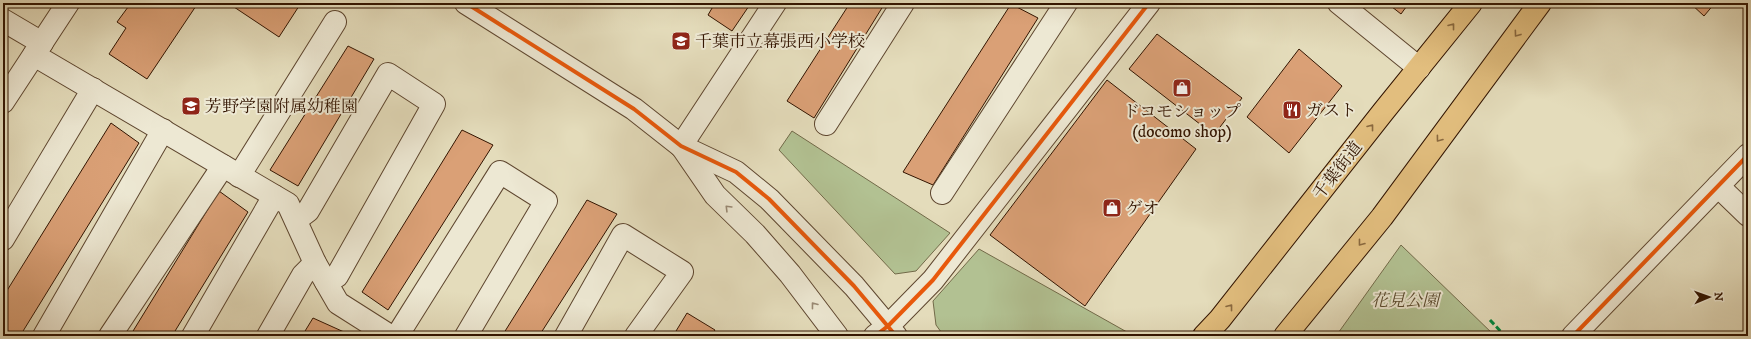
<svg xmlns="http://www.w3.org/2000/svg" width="1751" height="339" font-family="'IM FELL DW Pica','Noto Serif JP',serif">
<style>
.green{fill:#b2c192;stroke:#726a49}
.building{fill:#daa076;stroke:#321400}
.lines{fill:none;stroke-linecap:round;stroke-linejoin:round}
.minor-casing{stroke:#5e462f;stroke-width:24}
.highway-casing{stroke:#321400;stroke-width:24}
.minor{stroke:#ede8d3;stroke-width:22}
.highway{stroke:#e2be7e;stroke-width:22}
.quiet{stroke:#00873e;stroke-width:3;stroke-dasharray:6 3;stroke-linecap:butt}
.cycleway-casing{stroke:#ede8d3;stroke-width:6}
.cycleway{stroke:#e8590c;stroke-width:4}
.oneway{stroke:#8a693f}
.oneway2{stroke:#998974}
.labels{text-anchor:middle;stroke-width:4;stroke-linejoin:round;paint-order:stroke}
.poi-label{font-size:17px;fill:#321400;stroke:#ede8d3;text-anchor:start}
.street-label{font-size:17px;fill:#321400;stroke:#ede8d3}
.park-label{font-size:17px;font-style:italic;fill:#58482c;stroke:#ede8d3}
</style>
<rect width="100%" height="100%" fill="#e4dcbb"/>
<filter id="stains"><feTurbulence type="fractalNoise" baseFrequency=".005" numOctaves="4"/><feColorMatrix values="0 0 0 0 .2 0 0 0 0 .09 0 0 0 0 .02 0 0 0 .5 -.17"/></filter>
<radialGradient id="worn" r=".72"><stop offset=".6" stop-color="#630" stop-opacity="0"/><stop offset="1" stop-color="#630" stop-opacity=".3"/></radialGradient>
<!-- green -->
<g class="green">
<polygon points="792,131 950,233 916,271 895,274 779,150"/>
<polygon points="1401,245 1495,336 1336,336"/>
<polygon points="979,249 1134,336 944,336 936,325 933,301"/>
</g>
<!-- building -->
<g class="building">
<polygon points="131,3 198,3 147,79 109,54 126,28 117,22"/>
<polygon points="228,3 301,3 279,37"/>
<polygon points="715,3 751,3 732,31 708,15"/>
<polygon points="850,3 885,3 814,118 787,101"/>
<polygon points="1387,3 1409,3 1401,14"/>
<polygon points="1690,3 1715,3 1704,16"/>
<polygon points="1011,4 1038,18 933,185 903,172"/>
<polygon points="1157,34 1242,98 1214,135 1129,69"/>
<polygon points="348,46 374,59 298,186 270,170"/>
<polygon points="1299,49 1342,86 1289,153 1247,117"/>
<polygon points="1107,80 1196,149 1085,306 990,235"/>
<polygon points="111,123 139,143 20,336 3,336 3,297"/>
<polygon points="462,130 493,145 388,310 362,292"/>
<polygon points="219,191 248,212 172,336 130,336"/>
<polygon points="587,200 617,214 539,336 502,336"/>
<polygon points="687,313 715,330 711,336 673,336"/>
<polygon points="313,318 344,332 341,336 302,336"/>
</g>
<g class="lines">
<defs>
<g id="minor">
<polyline points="466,3 634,109 681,146 736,172 769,199 854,286 896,336"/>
<polyline points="1339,3 1419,68"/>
<polyline points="3,20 42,43"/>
<polyline points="34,55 288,204 315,263 338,303 390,336"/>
<polyline points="3,102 68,3"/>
<polyline points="826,124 903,3"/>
<polyline points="681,146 775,3"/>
<polyline points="682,147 715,195 755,234 790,274 837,336"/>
<polyline points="239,176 335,22"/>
<polyline points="1718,186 1748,215"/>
<polyline points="942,193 1066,3"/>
<polyline points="296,220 308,211 388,74 434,104 337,276 326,282"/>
<polyline points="3,239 93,89"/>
<polyline points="44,336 163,130"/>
<polyline points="110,336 223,166"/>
<polyline points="193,336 274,196"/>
<polyline points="268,336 303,275 315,263"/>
<polyline points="397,336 500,172 546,201 466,336"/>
<polyline points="566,336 623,235 682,272 636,336"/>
<polyline points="875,336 888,326 933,280 1149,3"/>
<polyline points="1573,336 1748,155"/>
</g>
<g id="highway">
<polyline points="1204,336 1220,319 1383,112 1471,3"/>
<polyline points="1285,336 1382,217 1540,3"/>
</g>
</defs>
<!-- minor casing -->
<use href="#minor" class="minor-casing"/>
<!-- highway casing -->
<use href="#highway" class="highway-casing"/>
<!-- minor -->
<use href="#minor" class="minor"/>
<!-- highway -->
<use href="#highway" class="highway"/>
<!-- quiet -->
<polyline class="quiet" points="1490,320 1505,336"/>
<defs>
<g id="cycleway">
<polyline points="466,3 634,109 681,146 736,172 769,199 854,286 896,336"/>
<polyline points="875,336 888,326 933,280 1149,3"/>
<polyline points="1573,336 1748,155"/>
</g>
</defs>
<!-- cycleway casing -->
<use href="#cycleway" class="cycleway-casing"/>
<!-- cycleway -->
<use href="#cycleway" class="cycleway"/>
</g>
<!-- one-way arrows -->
<defs><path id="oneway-chevron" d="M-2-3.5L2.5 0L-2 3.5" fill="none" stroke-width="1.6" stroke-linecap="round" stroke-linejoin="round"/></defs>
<g class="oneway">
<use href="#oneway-chevron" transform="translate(1452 26) rotate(-52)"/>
<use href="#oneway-chevron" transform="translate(1517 34) rotate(126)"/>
<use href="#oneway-chevron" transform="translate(1371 127) rotate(-52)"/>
<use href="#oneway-chevron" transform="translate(1439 139) rotate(127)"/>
<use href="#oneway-chevron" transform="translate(1361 243) rotate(128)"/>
<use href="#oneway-chevron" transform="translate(1230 307) rotate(-52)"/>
</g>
<g class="oneway2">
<use href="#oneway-chevron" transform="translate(728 208) rotate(-135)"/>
<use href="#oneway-chevron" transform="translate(814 305) rotate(-128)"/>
</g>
<!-- icons -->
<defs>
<symbol id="school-square" viewBox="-11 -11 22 22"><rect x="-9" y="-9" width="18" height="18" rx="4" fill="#8f2418" stroke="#ede8d3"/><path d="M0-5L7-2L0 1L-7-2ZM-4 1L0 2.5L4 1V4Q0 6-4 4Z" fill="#fff"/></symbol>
<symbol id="shop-square" viewBox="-11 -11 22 22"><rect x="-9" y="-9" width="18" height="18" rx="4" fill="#8f2418" stroke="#ede8d3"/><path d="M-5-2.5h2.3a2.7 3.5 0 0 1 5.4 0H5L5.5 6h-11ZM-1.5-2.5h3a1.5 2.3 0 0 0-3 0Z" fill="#fff"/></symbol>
<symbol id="restaurant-square" viewBox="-11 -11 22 22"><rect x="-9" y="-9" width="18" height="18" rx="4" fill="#8f2418" stroke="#ede8d3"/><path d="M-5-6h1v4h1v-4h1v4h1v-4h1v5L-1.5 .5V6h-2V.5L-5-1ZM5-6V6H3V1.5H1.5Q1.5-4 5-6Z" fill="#fff"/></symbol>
</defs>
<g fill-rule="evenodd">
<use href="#school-square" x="670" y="30" width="22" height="22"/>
<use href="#shop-square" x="1171" y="77" width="22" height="22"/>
<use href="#school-square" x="180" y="95" width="22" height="22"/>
<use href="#restaurant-square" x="1281" y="99" width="22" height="22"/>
<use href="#shop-square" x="1101" y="197" width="22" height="22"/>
</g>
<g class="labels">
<!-- poi labels -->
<g class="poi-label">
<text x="695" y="47">千葉市立幕張西小学校</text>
<text x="205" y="112">芳野学園附属幼稚園</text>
<text x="1306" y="116">ガスト</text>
<text x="1182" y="117" text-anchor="middle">ドコモショップ<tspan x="1182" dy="20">(docomo shop)</tspan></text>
<text x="1126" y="214">ゲオ</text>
</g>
<!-- street labels -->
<g class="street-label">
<text transform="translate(1337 170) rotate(-52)" y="6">千葉街道</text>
</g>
<!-- park labels -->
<g class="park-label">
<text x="1405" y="306">花見公園</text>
</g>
</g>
<!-- margin -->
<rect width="1751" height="339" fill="none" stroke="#e4dcbb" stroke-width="16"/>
<rect x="4" y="4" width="1743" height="331" fill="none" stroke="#321400" stroke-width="2"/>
<rect x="8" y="8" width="1735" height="323" fill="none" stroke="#321400"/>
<!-- north arrow -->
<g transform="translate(1709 297) rotate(88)" stroke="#ede8d3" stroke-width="3" paint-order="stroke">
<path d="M0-3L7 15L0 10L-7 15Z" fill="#321400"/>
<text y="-6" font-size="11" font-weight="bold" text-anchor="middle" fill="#321400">N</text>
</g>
<rect width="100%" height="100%" filter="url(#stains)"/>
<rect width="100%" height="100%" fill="url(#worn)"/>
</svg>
